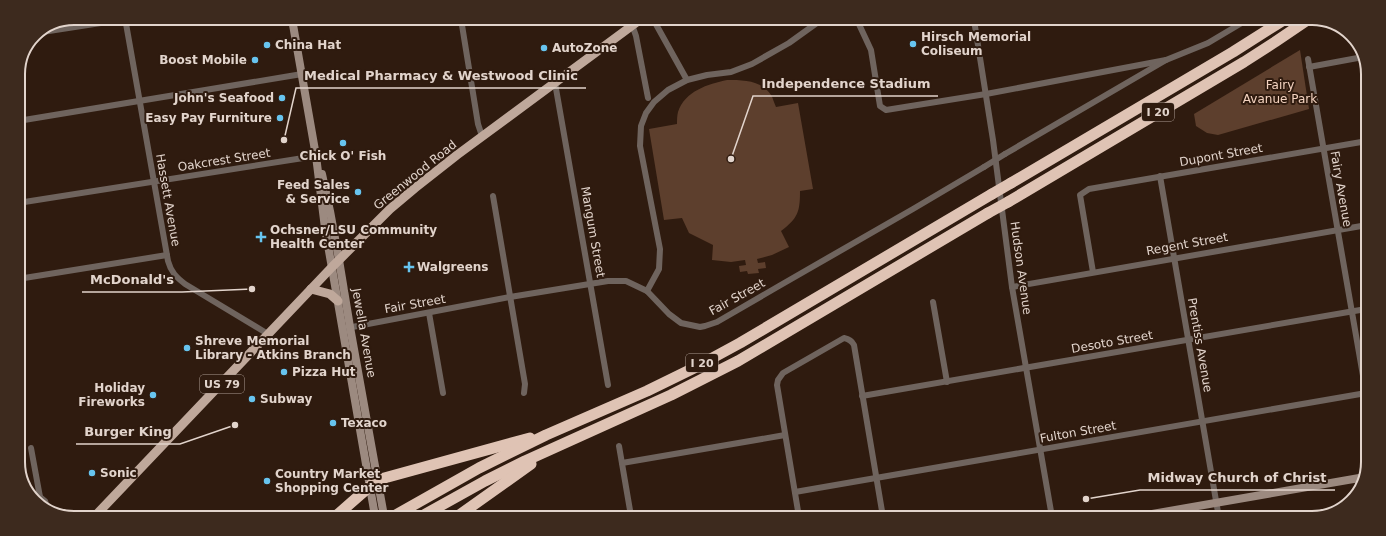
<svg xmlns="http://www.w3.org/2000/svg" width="1386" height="536" font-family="'DejaVu Sans',sans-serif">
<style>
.green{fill:#5d3f2d}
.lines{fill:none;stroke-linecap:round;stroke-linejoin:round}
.street{stroke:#6f645e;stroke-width:6}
.secondary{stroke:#9c8a80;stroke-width:8}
.primary{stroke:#bfa89b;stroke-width:9}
.highway{stroke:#dfc3b4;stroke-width:11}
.street-bridge{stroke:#6f645e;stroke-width:6}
.highway-bridge{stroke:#dfc3b4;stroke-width:11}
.poi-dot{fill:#67c4ef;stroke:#2f1b0f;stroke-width:1.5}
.labels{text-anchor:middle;stroke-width:4;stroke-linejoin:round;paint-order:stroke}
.shield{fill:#2f1b0f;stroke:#ac9c93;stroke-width:1}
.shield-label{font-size:11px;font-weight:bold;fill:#e2d4cc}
.poi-label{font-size:12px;font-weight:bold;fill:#e2d4cc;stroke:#2f1b0f;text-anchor:start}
.park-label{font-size:12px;fill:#f4d3c0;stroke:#2f1b0f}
.street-label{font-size:12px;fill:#e2d4cc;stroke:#2f1b0f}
.rim{fill:none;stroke:#e2d4cc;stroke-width:2}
.leader{fill:none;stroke:#e2d4cc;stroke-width:1.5}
.callout-dot{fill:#e2d4cc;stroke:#2f1b0f;stroke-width:1.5}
.callout-label{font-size:13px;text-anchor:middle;font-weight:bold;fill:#e2d4cc;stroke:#2f1b0f;stroke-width:4;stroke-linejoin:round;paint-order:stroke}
</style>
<rect width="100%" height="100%" fill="#2f1b0f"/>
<!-- green -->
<g class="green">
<polygon points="1300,50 1309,109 1218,135 1207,133 1196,126 1194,114"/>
<path d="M727,80c16,0 34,0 44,15 2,3 3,8 5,12l22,-4 15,86 -13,2c0,21 -2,27 -19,40l8,16 -17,8 -15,4 1,4 7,-1 1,6 -8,1 1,4 -11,1 -1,-3 -7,1 -1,-6 7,-1 -1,-5 -14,2 -19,-2 1,-15 -24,-12 -7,-15 -18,2 -15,-91 28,-5c0,-4 0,-8 1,-12 7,-21 30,-28 49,-32z"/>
</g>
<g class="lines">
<!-- street -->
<g class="street">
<path d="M125,18l43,243c3,11 8,16 17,23l83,50"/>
<polyline points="461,19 478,124 482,136"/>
<polyline points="630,19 636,36 648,98"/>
<polyline points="653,19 687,80"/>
<polyline points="857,20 871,50 880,106 886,110 986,94 1166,60"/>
<polyline points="974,20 993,140 1012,287 1052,517"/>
<polyline points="36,33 133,18"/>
<polyline points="1308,59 1366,393"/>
<polyline points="1309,67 1363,57"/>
<polyline points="555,83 608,385"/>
<polyline points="18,121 302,74"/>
<polyline points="1005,154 1166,60 1208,43 1245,21"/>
<polyline points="1160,176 1219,518"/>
<polyline points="493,196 525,384 524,393"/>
<polyline points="18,203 316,156"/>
<polyline points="1093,272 1080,195 1089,189 1367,141"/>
<polyline points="18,279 167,255"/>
<polyline points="1012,287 1367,225"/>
<polyline points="647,291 659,269 660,249 640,146 641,126 646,113 654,102 668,90 687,80 707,75 731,72 752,64 789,43 821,20"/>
<polyline points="933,302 947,382"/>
<polyline points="429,313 443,393"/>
<polyline points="347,328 510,297 608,281 626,281 647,291 669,314 681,323 700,327 705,326 717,322 779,286 913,209 984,167"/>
<polyline points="862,396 1366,309"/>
<polyline points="619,446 631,516"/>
<polyline points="31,448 40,497 45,501 48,510"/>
<polyline points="622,463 785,435"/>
<polyline points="795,492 1366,393"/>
<polyline points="31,497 40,497"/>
<path d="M799,517l-22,-132 1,-5 5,-7 61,-35c5,1 8,3 10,7l29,172"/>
</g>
<!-- secondary -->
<g class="secondary">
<polyline points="292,19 316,156 325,228 375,516"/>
<polyline points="322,174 330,211 339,260 350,327 384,516"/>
<polyline points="1129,518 1365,477"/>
</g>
<!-- primary -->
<g class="primary">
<polyline points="311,289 330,294 338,301"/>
<polyline points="96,515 332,267 390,209 415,188 457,155 641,19"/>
</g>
<!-- highway -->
<g class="highway">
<polyline points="1011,183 1233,52 1282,21"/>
<polyline points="1008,202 1244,62 1275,42 1306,21"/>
<polyline points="336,516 377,480 530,438"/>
<polyline points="394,516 479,468 546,435 647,391 694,368 740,343 992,194"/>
<polyline points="422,516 485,481 525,461 671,395 738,361 988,213"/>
<polyline points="458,516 531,464"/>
</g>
<!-- street-bridge -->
<polyline class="street-bridge" points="984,167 1005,154"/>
<!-- highway-bridge -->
<g class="highway-bridge">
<polyline points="992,194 1011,183"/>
<polyline points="988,213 1008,202"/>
</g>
</g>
<!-- markers -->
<g class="poi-dot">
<circle cx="913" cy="44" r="4"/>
<circle cx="267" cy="45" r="4"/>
<circle cx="544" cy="48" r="4"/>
<circle cx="255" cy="60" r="4"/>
<circle cx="282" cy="98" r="4"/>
<circle cx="280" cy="118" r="4"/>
<circle cx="343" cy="143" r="4"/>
<circle cx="358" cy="192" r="4"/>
<path d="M259 231h4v4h4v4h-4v4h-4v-4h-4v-4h4z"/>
<path d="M407 261h4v4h4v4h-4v4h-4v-4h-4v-4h4z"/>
<circle cx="187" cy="348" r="4"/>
<circle cx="284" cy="372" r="4"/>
<circle cx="153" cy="395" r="4"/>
<circle cx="252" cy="399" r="4"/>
<circle cx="333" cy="423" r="4"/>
<circle cx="92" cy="473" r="4"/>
<circle cx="267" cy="481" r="4"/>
</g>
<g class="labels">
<!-- shield labels -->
<g class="shield">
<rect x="1142" y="103" width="32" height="18" rx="3"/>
<rect x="686" y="354" width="32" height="18" rx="3"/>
<rect x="200" y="375" width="44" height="18" rx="3"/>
</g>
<g class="shield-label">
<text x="1158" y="116">I 20</text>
<text x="702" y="367">I 20</text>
<text x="222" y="388">US 79</text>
</g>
<!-- poi labels -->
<g class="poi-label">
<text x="921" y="41">Hirsch Memorial<tspan x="921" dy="14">Coliseum</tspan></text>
<text x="275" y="49">China Hat</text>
<text x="552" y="52">AutoZone</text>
<text x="247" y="64" text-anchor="end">Boost Mobile</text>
<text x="274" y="102" text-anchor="end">John's Seafood</text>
<text x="272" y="122" text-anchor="end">Easy Pay Furniture</text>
<text x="343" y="160" text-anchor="middle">Chick O' Fish</text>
<text x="350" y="189" text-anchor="end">Feed Sales<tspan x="350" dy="14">&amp; Service</tspan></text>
<text x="270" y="234">Ochsner/LSU Community<tspan x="270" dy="14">Health Center</tspan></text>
<text x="417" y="271">Walgreens</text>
<text x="195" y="345">Shreve Memorial<tspan x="195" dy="14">Library - Atkins Branch</tspan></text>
<text x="292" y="376">Pizza Hut</text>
<text x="145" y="392" text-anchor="end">Holiday<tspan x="145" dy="14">Fireworks</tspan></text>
<text x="260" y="403">Subway</text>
<text x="341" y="427">Texaco</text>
<text x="100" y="477">Sonic</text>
<text x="275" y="478">Country Market<tspan x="275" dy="14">Shopping Center</tspan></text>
</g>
<!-- park labels -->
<g class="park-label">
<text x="1280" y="89">Fairy<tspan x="1280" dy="14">Avanue Park</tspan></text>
</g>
<!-- street labels -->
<g class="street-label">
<text transform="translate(1221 155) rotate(-10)" y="4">Dupont Street</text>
<text transform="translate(224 160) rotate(-9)" y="4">Oakcrest Street</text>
<text transform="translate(415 175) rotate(-39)" y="4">Greenwood Road</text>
<text transform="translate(1341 189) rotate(80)" y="4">Fairy Avenue</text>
<text transform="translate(168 200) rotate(80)" y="4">Hassett Avenue</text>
<text transform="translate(593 232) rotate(80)" y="4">Mangum Street</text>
<text transform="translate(1187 244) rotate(-10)" y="4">Regent Street</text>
<text transform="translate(1021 268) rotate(82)" y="4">Hudson Avenue</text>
<text transform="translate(737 297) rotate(-29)" y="4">Fair Street</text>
<text transform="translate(415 304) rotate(-10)" y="4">Fair Street</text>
<text transform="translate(364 333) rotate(80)" y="4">Jewella Avenue</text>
<text transform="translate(1112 342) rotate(-10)" y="4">Desoto Street</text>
<text transform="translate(1200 345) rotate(80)" y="4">Prentiss Avenue</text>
<text transform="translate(1078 432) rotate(-10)" y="4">Fulton Street</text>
</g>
</g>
<!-- crop -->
<path d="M0 0H1386V536H0ZM74 25H1312A49 49 0 0 1 1361 74V462A49 49 0 0 1 1312 511H74A49 49 0 0 1 25 462V74A49 49 0 0 1 74 25Z" fill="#3d2a1e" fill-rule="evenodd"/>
<path class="rim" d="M74 25H1312A49 49 0 0 1 1361 74V462A49 49 0 0 1 1312 511H74A49 49 0 0 1 25 462V74A49 49 0 0 1 74 25Z"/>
<!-- callouts -->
<path class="leader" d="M284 140L296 88H586M731 159L753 96H938M252 289L182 292H82M235 425L180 444H76M1086 499L1140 490H1335"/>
<g class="callout-dot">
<circle cx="284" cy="140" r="4"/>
<circle cx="731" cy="159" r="4"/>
<circle cx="252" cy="289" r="4"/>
<circle cx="235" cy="425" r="4"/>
<circle cx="1086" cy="499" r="4"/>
</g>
<g class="callout-label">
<text x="441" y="80">Medical Pharmacy &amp; Westwood Clinic</text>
<text x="846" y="88">Independence Stadium</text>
<text x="132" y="284">McDonald's</text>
<text x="128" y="436">Burger King</text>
<text x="1237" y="482">Midway Church of Christ</text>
</g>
</svg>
